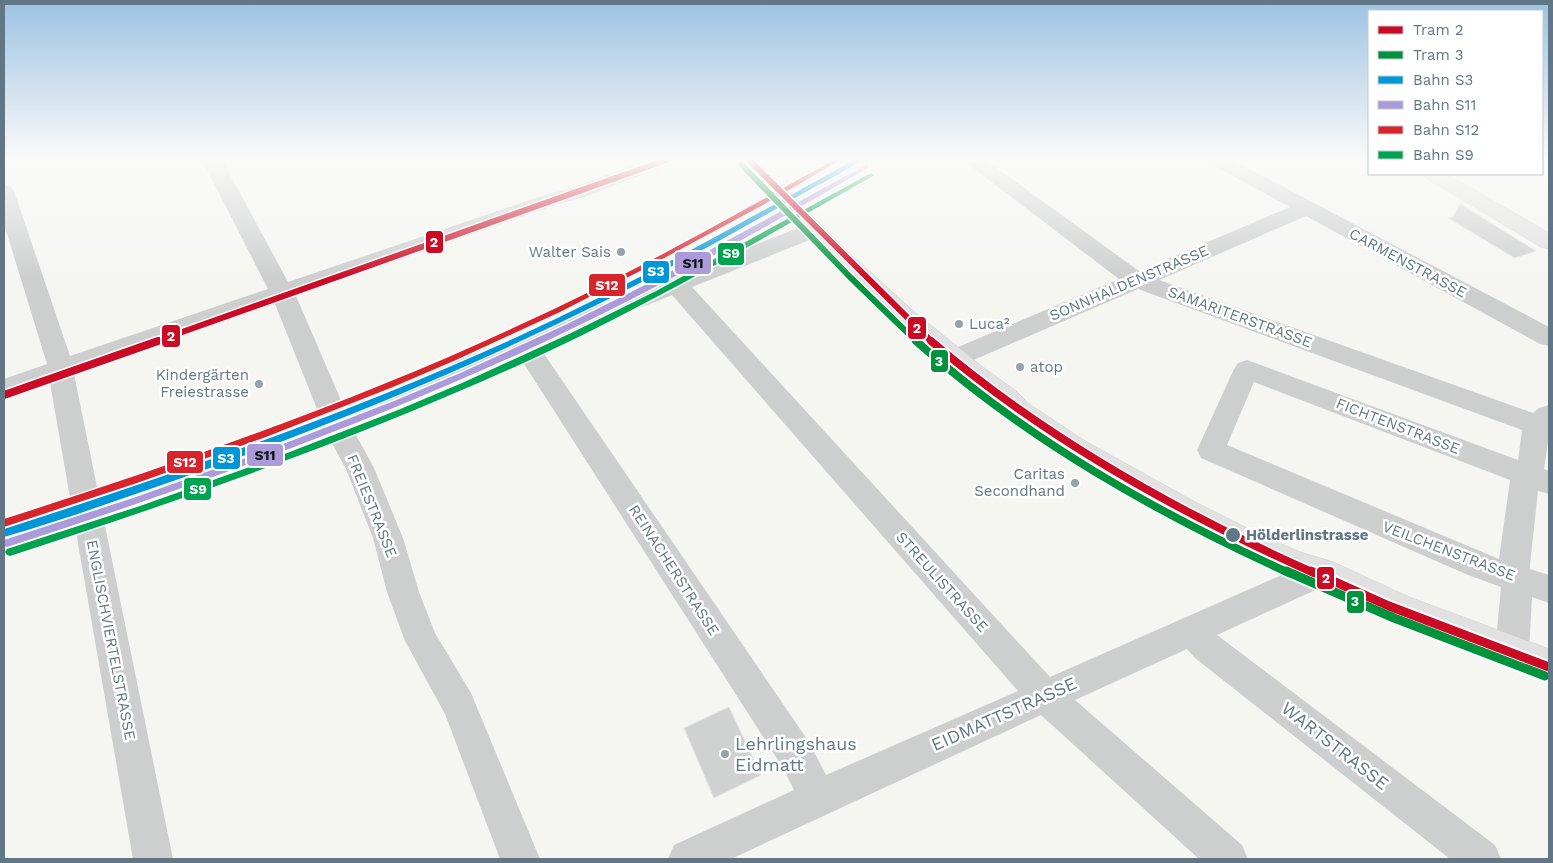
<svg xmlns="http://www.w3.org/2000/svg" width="1553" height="863" font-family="'Work Sans',sans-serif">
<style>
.building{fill:#d0d1d1;stroke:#e4e4e2}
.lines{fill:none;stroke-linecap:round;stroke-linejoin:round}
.major-casing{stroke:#d0d1d1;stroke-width:1}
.minor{fill:#cdcfcf;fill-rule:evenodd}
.major{fill:#e1e1e2;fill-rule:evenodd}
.rail-1-casing{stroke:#fff;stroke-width:3}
.rail-2-casing{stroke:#fff;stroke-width:3}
.rail-3-casing{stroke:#fff;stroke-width:3}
.rail-4-casing{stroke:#fff;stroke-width:3}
.rail-1{fill:#0097d8;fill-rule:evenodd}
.rail-2{fill:#ac9bda;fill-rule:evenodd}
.rail-3{fill:#d8242b;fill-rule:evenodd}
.rail-4{fill:#00a34f;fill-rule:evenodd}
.tram-1-far2-casing{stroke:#fff;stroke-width:9}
.tram-1-far1-casing{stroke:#fff;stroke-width:11}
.tram-1-casing{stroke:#fff;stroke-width:13}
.tram-2-far2-casing{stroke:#fff;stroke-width:9}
.tram-2-far1-casing{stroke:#fff;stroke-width:11}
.tram-2-casing{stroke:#fff;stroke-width:13}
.tram-1-far2{stroke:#cb0a25;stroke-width:6}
.tram-1-far1{stroke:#cb0a25;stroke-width:8}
.tram-1{stroke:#cb0a25;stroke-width:9}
.tram-2-far2{stroke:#00923c;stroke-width:6}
.tram-2-far1{stroke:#00923c;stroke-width:8}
.tram-2{stroke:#00923c;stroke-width:9}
.poi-dot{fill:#95a3ab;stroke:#fff;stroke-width:2}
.stop-dot{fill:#627785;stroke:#fff;stroke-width:2}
.labels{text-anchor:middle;stroke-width:5;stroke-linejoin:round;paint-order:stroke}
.poi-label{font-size:15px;fill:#627785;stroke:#fff;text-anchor:end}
.street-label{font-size:15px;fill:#627785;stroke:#fff}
.stop-label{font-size:15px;font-weight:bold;fill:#627785;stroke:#fff;text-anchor:start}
.near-street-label{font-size:18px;fill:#627785;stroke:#fff}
.near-poi-label{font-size:18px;fill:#627785;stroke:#fff;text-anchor:start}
.line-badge{stroke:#fff;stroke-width:2}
.badge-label{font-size:14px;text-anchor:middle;font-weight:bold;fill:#fff}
.pale-badge-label{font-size:14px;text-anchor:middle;font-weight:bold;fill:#111}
</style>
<rect width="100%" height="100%" fill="#f5f5f2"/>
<!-- building -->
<g class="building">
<polygon points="1460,204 1502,230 1536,251 1515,258 1448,218 1453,217"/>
<polygon points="729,707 761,775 714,798 684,728"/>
</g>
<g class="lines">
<defs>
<g id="major">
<polygon points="733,158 754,158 845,249 911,309 980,365 1016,391 1029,404 1085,441 1195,502 1267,538 1300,552 1333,562 1409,597 1549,649 1549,681 1387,617 1315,584 1283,573 1245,556 1173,520 1065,457 1009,418 998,405 962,378 894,321 829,259"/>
<polygon points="1423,174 1447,174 1549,233 1549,249 1541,247 1426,178"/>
</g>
</defs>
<!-- major casing -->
<use href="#major" class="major-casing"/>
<!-- minor -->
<g class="minor">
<path d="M201,158h20l67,124 257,-87 24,-6 82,-31h28l-3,4 -94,36 -24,6 -262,92 47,109 463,-180 8,-2 8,2 3,5 -3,5 -130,52 358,390 261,-115 11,-4 11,4 5,10 -5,10 -116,53 278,210 6,14h-51l-255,-201 -8,-9 -112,51 167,145 6,14h-49l-158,-144 -310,144h-63l6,-14 120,-55 -11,-22 -264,-412 -169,68 24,44 29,70 16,54 16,41 36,60 69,166h-40l-55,-145 -40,-73 -18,-49 -14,-54 -27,-69 -19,-35 -52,-130 -201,70 99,485h-40l-83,-476 -46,15v-19l43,-15 -43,-140v-39l7,2 3,4 56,165 198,-67zM672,295l346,396 -192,84 -17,-33 -269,-394z"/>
<path d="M960,158h23l156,113 151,-64 -83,-45 -3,-4h25l320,169v19l-9,-2 -234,-128 -147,64 374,133 6,-5 10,-3v31l-5,33 5,2v23l-11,-3 -8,74v4l19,6v28l-17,-6 -3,54 -5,11 -12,5 -12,-5 -5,-11 6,-64 -33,-12 -267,-117 -4,-8 37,-81 4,-6 9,-3 271,100 4,-30 -384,-141 -176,76 -9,3 -9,-3 -4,-6 4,-6 175,-74zM1254,382l256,98 -11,79 -272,-114z"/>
</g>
<!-- major -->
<use href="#major" class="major"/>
<defs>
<path id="rail-1" d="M857,158h7c-15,12 -35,21 -53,31 -34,20 -69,39 -103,58 -170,93 -347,168 -529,232 -58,20 -116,41 -175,58v-8c174,-56 346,-116 513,-192 116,-53 228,-116 340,-179z"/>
<path id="rail-2" d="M866,165l2,1v2c-112,65 -225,129 -343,183 -168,77 -342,139 -518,196l-3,-1v-6l132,-43 129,-46 129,-50 64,-27 107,-49 86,-43z"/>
<path id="rail-3" d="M837,158h7l-81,47 -121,65 -82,42 -104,48 -63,27 -127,50 -129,46 -133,44v-8c172,-55 344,-115 509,-191 111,-50 217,-110 324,-170z"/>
<path id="rail-4" d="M871,173l3,2 -1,1c-113,64 -225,130 -343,184 -169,77 -344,139 -520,196l-3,-1 -2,-3 2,-3 3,-1 130,-42 129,-46 129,-50 64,-27 107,-49 87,-43z"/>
</defs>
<!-- rail-1 casing -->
<use href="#rail-1" class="rail-1-casing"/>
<!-- rail-2 casing -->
<use href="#rail-2" class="rail-2-casing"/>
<!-- rail-3 casing -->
<use href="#rail-3" class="rail-3-casing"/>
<!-- rail-4 casing -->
<use href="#rail-4" class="rail-4-casing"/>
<!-- rail-1 -->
<use href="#rail-1" class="rail-1"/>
<!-- rail-2 -->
<use href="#rail-2" class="rail-2"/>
<!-- rail-3 -->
<use href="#rail-3" class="rail-3"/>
<!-- rail-4 -->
<use href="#rail-4" class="rail-4"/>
<defs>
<g id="tram-1-far2">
<polyline points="747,158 932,342"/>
<polyline points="154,342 672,158"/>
</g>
<g id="tram-1-far1">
<path d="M931,341c113,97 246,171 383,232"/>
<polyline points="4,395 158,341"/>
</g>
<polyline id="tram-1" points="1311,571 1389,606 1549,667"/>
<polyline id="tram-2-far2" points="742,165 850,277 917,342"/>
<path id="tram-2-far1" d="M916,341c110,98 239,171 373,232"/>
<polyline id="tram-2" points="1286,571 1394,618 1545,676"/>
</defs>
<!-- tram-1-far2 casing -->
<use href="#tram-1-far2" class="tram-1-far2-casing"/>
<!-- tram-1-far1 casing -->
<use href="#tram-1-far1" class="tram-1-far1-casing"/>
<!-- tram-1 casing -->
<use href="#tram-1" class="tram-1-casing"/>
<!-- tram-2-far2 casing -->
<use href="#tram-2-far2" class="tram-2-far2-casing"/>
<!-- tram-2-far1 casing -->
<use href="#tram-2-far1" class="tram-2-far1-casing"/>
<!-- tram-2 casing -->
<use href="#tram-2" class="tram-2-casing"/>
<!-- tram-1-far2 -->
<use href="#tram-1-far2" class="tram-1-far2"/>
<!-- tram-1-far1 -->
<use href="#tram-1-far1" class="tram-1-far1"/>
<!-- tram-1 -->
<use href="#tram-1" class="tram-1"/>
<!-- tram-2-far2 -->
<use href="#tram-2-far2" class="tram-2-far2"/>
<!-- tram-2-far1 -->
<use href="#tram-2-far1" class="tram-2-far1"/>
<!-- tram-2 -->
<use href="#tram-2" class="tram-2"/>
</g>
<!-- sky -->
<linearGradient id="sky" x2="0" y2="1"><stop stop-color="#9dc2e2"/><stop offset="0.57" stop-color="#fafaf9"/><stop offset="1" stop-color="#fafaf9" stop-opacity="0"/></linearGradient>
<rect width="1553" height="279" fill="url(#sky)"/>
<!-- markers -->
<g class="poi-dot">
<circle cx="621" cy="252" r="5"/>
<circle cx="959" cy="324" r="5"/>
<circle cx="1020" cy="367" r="5"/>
<circle cx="259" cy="384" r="5"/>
<circle cx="1075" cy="483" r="5"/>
<circle cx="725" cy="754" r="5"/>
</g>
<circle class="stop-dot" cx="1233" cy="535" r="8"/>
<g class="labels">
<!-- poi labels -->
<g class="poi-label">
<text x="611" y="257">Walter Sais</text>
<text x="969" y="329" text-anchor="start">Luca²</text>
<text x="1030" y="372" text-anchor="start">atop</text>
<text x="249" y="380">Kindergärten<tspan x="249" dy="17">Freiestrasse</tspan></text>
<text x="1065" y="479">Caritas<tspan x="1065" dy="17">Secondhand</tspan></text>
</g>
<!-- street labels -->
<g class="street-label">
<text transform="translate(1408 263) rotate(28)" y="5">CARMENSTRASSE</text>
<text transform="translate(1129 283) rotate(-23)" y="5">SONNHALDENSTRASSE</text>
<text transform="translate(1240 317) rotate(20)" y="5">SAMARITERSTRASSE</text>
<text transform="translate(1398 426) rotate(21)" y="5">FICHTENSTRASSE</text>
<text transform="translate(372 506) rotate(68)" y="5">FREIESTRASSE</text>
<text transform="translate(1449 551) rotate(21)" y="5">VEILCHENSTRASSE</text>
<text transform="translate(674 570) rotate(57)" y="5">REINACHERSTRASSE</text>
<text transform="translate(942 582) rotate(48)" y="5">STREULISTRASSE</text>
<text transform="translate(111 640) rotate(79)" y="5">ENGLISCHVIERTELSTRASSE</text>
</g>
<!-- stop labels -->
<g class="stop-label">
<text x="1246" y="540">Hölderlinstrasse</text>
</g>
<!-- near-street labels -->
<g class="near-street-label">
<text transform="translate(1004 714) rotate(-24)" y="6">EIDMATTSTRASSE</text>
<text transform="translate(1335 746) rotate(38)" y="6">WARTSTRASSE</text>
</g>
<!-- near-poi labels -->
<g class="near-poi-label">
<text x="735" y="750">Lehrlingshaus<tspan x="735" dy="21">Eidmatt</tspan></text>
</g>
</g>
<g class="line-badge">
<rect x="425" y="230" width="19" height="24" rx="5" fill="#cb0a25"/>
<rect x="717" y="242" width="28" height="24" rx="5" fill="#00a34f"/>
<rect x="674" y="251" width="38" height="24" rx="5" fill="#ac9bda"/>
<rect x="642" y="260" width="28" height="24" rx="5" fill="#0097d8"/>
<rect x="588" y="273" width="38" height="24" rx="5" fill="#d8242b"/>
<rect x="907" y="316" width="20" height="24" rx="5" fill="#cb0a25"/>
<rect x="161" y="324" width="20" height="24" rx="5" fill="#cb0a25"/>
<rect x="930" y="349" width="19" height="24" rx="5" fill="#00923c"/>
<rect x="246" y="443" width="38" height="24" rx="5" fill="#ac9bda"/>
<rect x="212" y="446" width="29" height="24" rx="5" fill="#0097d8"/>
<rect x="166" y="450" width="38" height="24" rx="5" fill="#d8242b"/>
<rect x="183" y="477" width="29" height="24" rx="5" fill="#00a34f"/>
<rect x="1316" y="566" width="19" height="24" rx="5" fill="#cb0a25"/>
<rect x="1346" y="590" width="19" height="24" rx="5" fill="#00923c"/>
</g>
<g class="badge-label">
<text x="434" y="247">2</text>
<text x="731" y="258">S9</text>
<text x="656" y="276">S3</text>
<text x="607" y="290">S12</text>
<text x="917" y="333">2</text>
<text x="171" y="341">2</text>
<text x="939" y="366">3</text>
<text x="226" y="463">S3</text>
<text x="185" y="467">S12</text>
<text x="198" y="494">S9</text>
<text x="1326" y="583">2</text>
<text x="1355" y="606">3</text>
</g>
<g class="pale-badge-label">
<text x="693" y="268">S11</text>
<text x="265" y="460">S11</text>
</g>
<!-- border -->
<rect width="1553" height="863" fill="none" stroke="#627785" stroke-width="10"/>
<!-- legend -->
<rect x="1368" y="10" width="175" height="165" fill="#ffffff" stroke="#c0c9ce"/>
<rect x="1378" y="26" width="25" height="8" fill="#cb0a25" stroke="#c0c9ce"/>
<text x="1413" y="35" font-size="15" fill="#627785">Tram 2</text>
<rect x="1378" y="51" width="25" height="8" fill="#00923c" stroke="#c0c9ce"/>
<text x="1413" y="60" font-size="15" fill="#627785">Tram 3</text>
<rect x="1378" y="76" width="25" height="8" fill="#0097d8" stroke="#c0c9ce"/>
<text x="1413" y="85" font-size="15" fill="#627785">Bahn S3</text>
<rect x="1378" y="101" width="25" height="8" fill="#ac9bda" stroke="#c0c9ce"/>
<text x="1413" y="110" font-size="15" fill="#627785">Bahn S11</text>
<rect x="1378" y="126" width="25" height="8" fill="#d8242b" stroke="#c0c9ce"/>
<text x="1413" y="135" font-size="15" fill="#627785">Bahn S12</text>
<rect x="1378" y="151" width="25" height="8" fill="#00a34f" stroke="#c0c9ce"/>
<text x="1413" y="160" font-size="15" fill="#627785">Bahn S9</text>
</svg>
